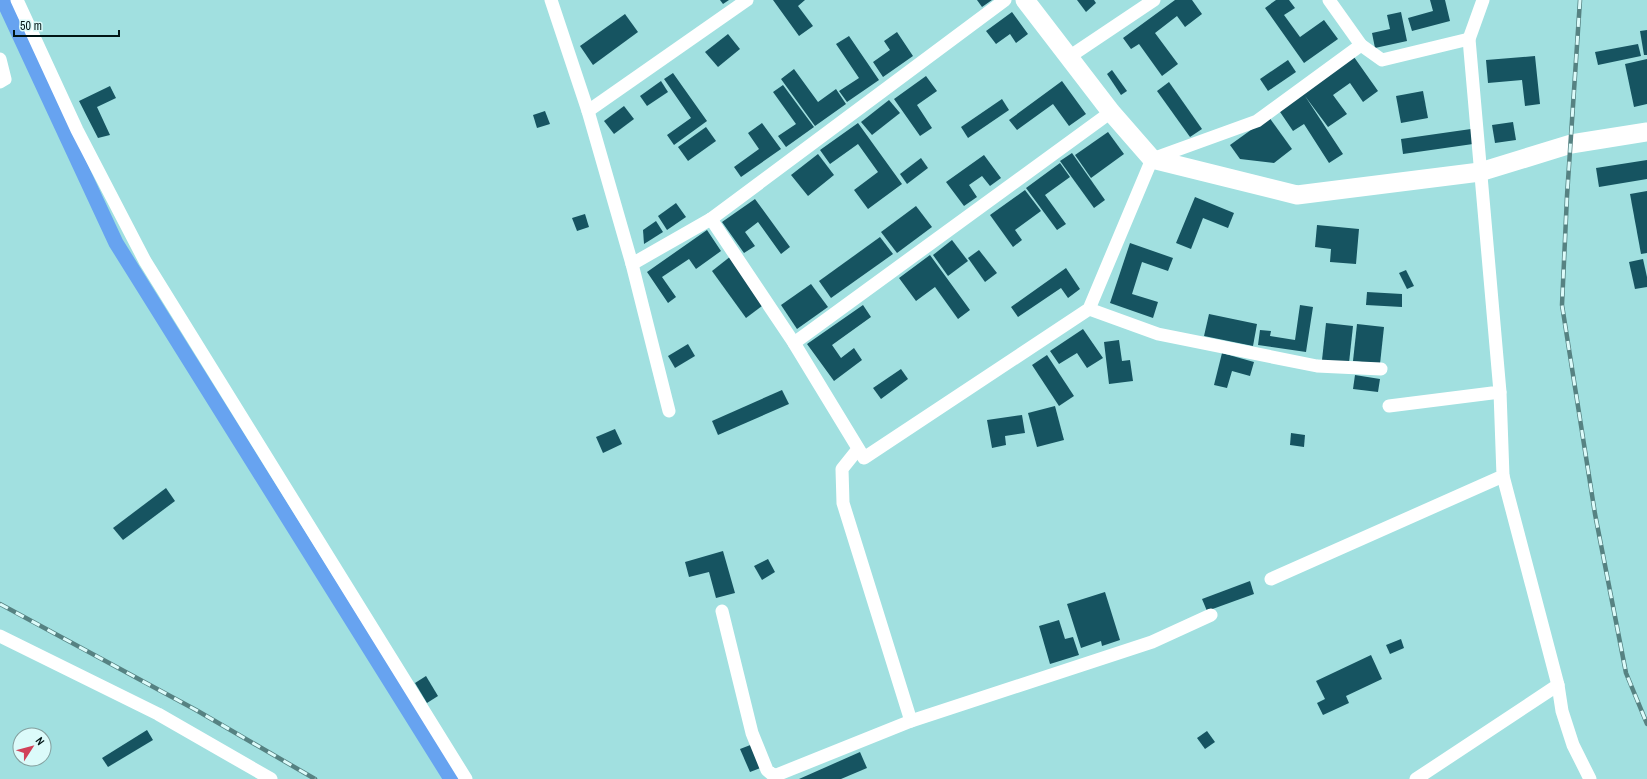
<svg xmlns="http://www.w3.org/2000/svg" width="1647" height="779" font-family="'Archivo Narrow',sans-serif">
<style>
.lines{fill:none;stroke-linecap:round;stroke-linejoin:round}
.canal{stroke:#67a3f0;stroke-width:15}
.building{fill:#165461}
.street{stroke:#fff;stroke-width:13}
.secondary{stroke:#fff;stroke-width:19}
.rail-casing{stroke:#568282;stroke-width:4.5}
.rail{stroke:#dcfbfa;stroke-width:3;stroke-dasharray:9;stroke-linecap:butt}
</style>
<rect width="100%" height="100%" fill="#a1e0e0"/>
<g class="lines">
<!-- canal -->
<polyline class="canal" points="3,0 116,243 451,779"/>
</g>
<!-- building -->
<g class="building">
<polygon points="720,0 729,0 723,4"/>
<polygon points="773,0 805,0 798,6 813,26 799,36"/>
<polygon points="977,0 992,0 982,7"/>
<polygon points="1077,0 1094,0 1096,3 1086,12"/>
<polygon points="1175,0 1192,0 1202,14 1185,27 1177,16 1155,33 1178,64 1162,76 1139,44 1131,49 1123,38"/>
<polygon points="1276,0 1289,0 1295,8 1284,15 1300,37 1324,20 1338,39 1304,63 1265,8"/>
<polygon points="1430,0 1445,0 1450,21 1412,31 1408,18 1433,11"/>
<polygon points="1012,12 1028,34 1016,43 1010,34 996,44 986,31"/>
<polygon points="1401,12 1407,41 1375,48 1372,33 1390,29 1387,15"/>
<polygon points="625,14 638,32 593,65 580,46"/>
<polygon points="1647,30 1647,55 1644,55 1640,31"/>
<polygon points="897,32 913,56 883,77 873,62 890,50 884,41"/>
<polygon points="728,34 740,49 718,67 705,52"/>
<polygon points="849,36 879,80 847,102 839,91 859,78 836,44"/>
<polygon points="1638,44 1641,56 1598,65 1595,52"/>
<polygon points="1535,56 1540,104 1525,106 1522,80 1488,83 1486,60"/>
<polygon points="1354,57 1378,91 1363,102 1350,83 1333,95 1347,114 1328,127 1305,96 1343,154 1329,163 1304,124 1293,131 1278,109"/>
<polygon points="1647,59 1647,104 1634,107 1625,64"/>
<polygon points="1288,60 1296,72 1268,91 1260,79"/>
<polygon points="794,69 818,102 836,89 846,104 815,126 781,79"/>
<polygon points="1112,70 1127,91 1121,95 1107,74"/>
<polygon points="673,73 707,121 674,145 667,135 691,118 664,79"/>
<polygon points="926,76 937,91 917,105 932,128 920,136 894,99"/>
<polygon points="661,81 668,92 647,106 640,96"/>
<polygon points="1062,81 1086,114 1069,126 1053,104 1017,130 1009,120"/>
<polygon points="1169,82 1202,129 1190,137 1157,91"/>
<polygon points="783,85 814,127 786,147 778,136 796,124 773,92"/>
<polygon points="110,86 116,98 97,107 110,135 98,138 79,101"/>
<polygon points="1423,91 1428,118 1401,123 1396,96"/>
<polygon points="1002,99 1009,110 968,138 961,127"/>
<polygon points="889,100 900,113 872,135 861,122"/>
<polygon points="624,106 634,119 614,134 604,121"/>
<polygon points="545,111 550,124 537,128 533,115"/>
<polygon points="1269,117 1292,149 1274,163 1240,159 1230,145"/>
<polygon points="1513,122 1516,140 1495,143 1492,125"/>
<polygon points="762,123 781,149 741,177 734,167 759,149 748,133"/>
<polygon points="858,123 902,184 868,209 854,190 878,172 858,144 830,164 820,150"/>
<polygon points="706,127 716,141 688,161 678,147"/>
<polygon points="1471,129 1473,144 1403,154 1401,139"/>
<polygon points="1108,132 1124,154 1091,178 1075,155"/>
<polygon points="1072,153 1105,200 1094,208 1060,161"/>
<polygon points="818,154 834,175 808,196 791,175"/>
<polygon points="984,155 1001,178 990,186 982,176 969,185 977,197 964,206 946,182"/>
<polygon points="921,158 928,168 907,184 900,174"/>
<polygon points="1647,160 1647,179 1599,187 1596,168"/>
<polygon points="1060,163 1070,177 1045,195 1066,224 1057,230 1026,188"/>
<polygon points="1025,190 1041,211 1015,230 1022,240 1013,247 990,215"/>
<polygon points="1647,191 1647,253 1641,254 1630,194"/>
<polygon points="1195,197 1234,213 1228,228 1203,218 1191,249 1176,243"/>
<polygon points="755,199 790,247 781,254 758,222 745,232 755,246 744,253 722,222"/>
<polygon points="676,203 686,217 667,230 658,216"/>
<polygon points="916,206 932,227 897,253 881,232"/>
<polygon points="585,214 589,227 577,231 572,218"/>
<polygon points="656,221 663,232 644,244 643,230"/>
<polygon points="1317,225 1359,229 1356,264 1330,262 1331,249 1315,247"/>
<polygon points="707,230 721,251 696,269 689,259 662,277 676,297 668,303 647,272"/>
<polygon points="880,237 893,254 831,298 819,281"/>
<polygon points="952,240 968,261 948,276 933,255"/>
<polygon points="1130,243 1173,258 1168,271 1142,262 1132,294 1158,302 1153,318 1110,303"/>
<polygon points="979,250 997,273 985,282 968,258"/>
<polygon points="930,255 970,310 958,319 935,287 916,301 899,278"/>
<polygon points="731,256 766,303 746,318 712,271"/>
<polygon points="1643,259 1647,277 1647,287 1635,289 1629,262"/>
<polygon points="1066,268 1080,289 1068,298 1061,288 1018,317 1011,307"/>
<polygon points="1406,270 1414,286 1407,289 1399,273"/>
<polygon points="811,284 828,307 797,329 781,305"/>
<polygon points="1367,292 1402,294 1402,307 1366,305"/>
<polygon points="863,305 871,317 832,345 841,358 854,348 862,360 834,381 807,344"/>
<polygon points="1300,305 1313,307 1306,352 1258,345 1260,330 1271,331 1270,336 1295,340"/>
<polygon points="1209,314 1257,324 1253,346 1204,336"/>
<polygon points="1326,323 1353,326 1349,363 1322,360"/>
<polygon points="1357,324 1384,327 1380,364 1353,361"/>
<polygon points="1083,329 1103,358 1087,368 1077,353 1059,364 1050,351"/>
<polygon points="1119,340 1122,361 1130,360 1133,381 1109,384 1104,342"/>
<polygon points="688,344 695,356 675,368 668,356"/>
<polygon points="1222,353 1254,362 1250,376 1232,371 1227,388 1214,385"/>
<polygon points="1047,355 1074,396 1059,406 1032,365"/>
<polygon points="901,369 908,379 881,399 873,388"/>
<polygon points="1355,375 1380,379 1378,392 1353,389"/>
<polygon points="782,390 789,404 718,435 712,421"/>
<polygon points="1055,406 1064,440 1037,447 1028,413"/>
<polygon points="1022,415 1025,433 1005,436 1006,445 992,448 987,420"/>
<polygon points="615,429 622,444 603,453 596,437"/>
<polygon points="1291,433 1305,435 1304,447 1290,445"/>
<polygon points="166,488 175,501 123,540 113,528"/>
<polygon points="723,551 735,593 716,598 709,572 689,577 685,562"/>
<polygon points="768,559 775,572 762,580 754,566"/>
<polygon points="1250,581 1254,594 1207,611 1202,599"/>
<polygon points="1105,592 1120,640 1102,646 1101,641 1081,648 1067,604"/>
<polygon points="1059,620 1065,639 1073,637 1079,655 1050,664 1039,626"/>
<polygon points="1401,639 1404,648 1390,654 1386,645"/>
<polygon points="1371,655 1382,679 1346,696 1349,703 1323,715 1317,703 1325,699 1316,681"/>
<polygon points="426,676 438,696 427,703 415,683"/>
<polygon points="147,730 153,740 108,767 102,758"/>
<polygon points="1207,731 1215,742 1205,749 1197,738"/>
<polygon points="753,744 763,767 750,772 740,749"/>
<polygon points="860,752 867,768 841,779 799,779"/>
</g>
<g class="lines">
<!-- street -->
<g class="street">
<polyline points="17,0 77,130 145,261 466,779"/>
<polyline points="551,0 588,111 632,264 669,411"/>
<polyline points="1329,0 1361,45 1382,60 1469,39"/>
<polyline points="1069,57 1154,0"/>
<polyline points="0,59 5,79 0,82"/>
<polyline points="588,111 747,0"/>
<polyline points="711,219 794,343 864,458 1089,309 1152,159 1257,121 1361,45"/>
<polyline points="632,264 711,219 1005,0"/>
<polyline points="1089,309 1158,334 1317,366 1381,369"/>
<polyline points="794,343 1111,112"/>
<polyline points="1389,406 1500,392 1469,39 1483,0"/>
<polyline points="1271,579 1503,476 1500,392"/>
<polyline points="722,611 752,733 767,770 774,776 911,721 843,503 842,469 858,449"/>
<polyline points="0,636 158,714 271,779"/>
<polyline points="1558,685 1562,711 1573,745 1590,779"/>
<polyline points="911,721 1152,642 1211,615"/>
<polyline points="1416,779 1558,685 1503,476"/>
</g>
<!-- secondary -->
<polyline class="secondary" points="1025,0 1111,112 1152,159 1297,195 1480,172 1571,144 1647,132"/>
<defs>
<g id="rail">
<polyline points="1580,0 1567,196 1562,305 1595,514 1626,673 1647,724"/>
<polyline points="0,604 196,710 315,779"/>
</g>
</defs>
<!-- rail casing -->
<use href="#rail" class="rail-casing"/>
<!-- rail -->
<use href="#rail" class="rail"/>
</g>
<!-- north arrow -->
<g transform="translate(32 747) rotate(54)"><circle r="19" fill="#dcfbfa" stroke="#849f9e"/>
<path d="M0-3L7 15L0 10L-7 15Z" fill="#d14159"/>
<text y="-6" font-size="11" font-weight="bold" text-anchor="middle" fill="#001515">N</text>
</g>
<!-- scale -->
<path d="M14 30v6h105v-6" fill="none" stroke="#001515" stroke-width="2"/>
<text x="20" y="30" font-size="12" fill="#001515" stroke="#dcfbfa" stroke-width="3" paint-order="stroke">50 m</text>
</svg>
